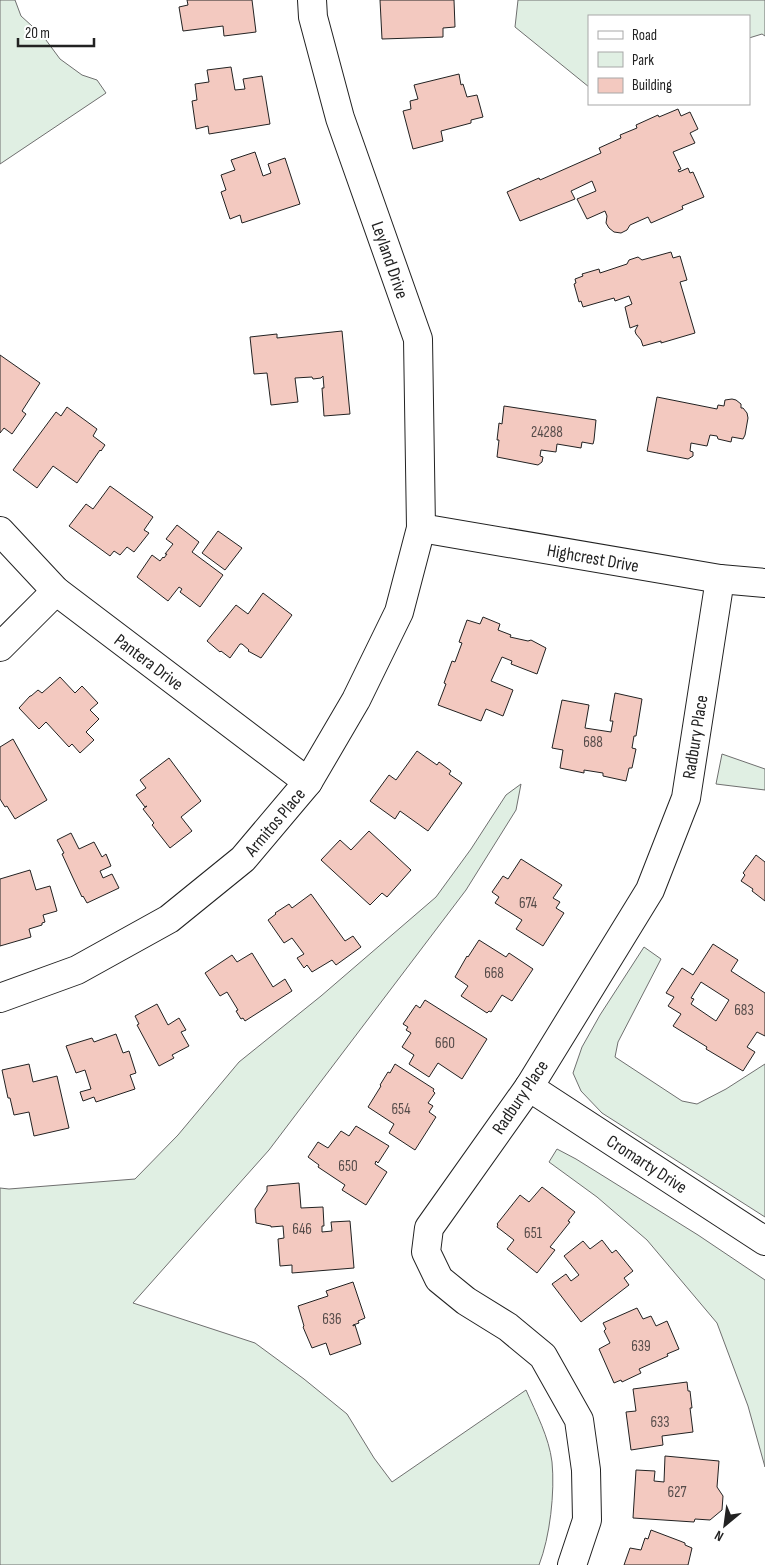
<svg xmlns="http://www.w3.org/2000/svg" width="765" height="1565" font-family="'Sofia Sans Condensed',sans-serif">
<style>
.green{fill:#e0efe3;stroke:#6f6f6f}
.building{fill:#f3c9c0;stroke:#222;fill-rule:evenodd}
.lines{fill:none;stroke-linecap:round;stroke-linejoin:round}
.minor-casing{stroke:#222;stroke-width:30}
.minor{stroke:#fff;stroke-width:28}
.labels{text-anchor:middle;stroke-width:4;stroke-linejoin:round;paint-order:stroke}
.number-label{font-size:15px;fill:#564c4a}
.street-label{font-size:18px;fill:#222;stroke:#fff}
</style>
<rect width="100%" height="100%" fill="#fff"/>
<!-- green -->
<g class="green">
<polygon points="0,0 15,0 21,16 43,36 60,59 82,75 97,80 106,93 0,164"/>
<polygon points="518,0 765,0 765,36 762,34 749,38 749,16 589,16 589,87 515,27"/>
<polygon points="722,754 765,769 765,790 716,784"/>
<path d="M521,784l-5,26 -50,80 -197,260 -136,153 122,40 49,36 43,35 27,44 18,24 134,-92c10,23 23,47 26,72 3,30 -2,75 -13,103h-539v-377l9,1 126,-10 43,-44 61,-73 82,-66 115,-99 35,-48 35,-54z"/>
<polygon points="644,947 661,959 618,1042 615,1057 682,1101 697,1104 726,1089 765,1064 765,1217 602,1113 581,1091 573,1073 582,1047 600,1015"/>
<polygon points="557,1149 576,1159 698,1235 765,1280 765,1467 748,1406 717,1323 647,1240 597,1197 549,1162"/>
</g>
<!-- building -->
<g class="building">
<polygon points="187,0 252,0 256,32 224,36 223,26 183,31 179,7 188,5"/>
<polygon points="380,0 454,0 455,27 443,28 443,37 382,39"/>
<polygon points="231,67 235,90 245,89 243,79 262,76 270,124 209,134 208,126 196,129 192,101 197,100 195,84 209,82 207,70"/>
<polygon points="459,74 461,85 463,84 467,97 477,95 483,117 471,120 471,123 441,131 443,141 413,149 403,111 411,109 410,101 418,99 414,85"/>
<polygon points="678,109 681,116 690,112 698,129 690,133 695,143 673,152 681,169 678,170 679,172 688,168 690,173 693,172 704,197 682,206 683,209 651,223 648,217 630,225 627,230 621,233 614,232 609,228 606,223 607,216 605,211 587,219 577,199 596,191 592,181 571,191 575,199 520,221 507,192 539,178 540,180 601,153 599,148 621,138 620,135 637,128 636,125 658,115 659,117"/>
<polygon points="255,152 263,176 271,173 268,164 285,158 300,204 242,223 240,215 230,219 221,192 226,190 221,175 235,170 231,160"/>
<polygon points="671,252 673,258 680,256 687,280 680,282 695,333 661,343 661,341 643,346 641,340 636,334 635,331 638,325 630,328 625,307 632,304 629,296 615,301 614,298 583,307 581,301 579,302 574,284 576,283 575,279 583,276 582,274 599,269 600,273 627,264 629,260 638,257 642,260"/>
<polygon points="342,331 350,414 324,416 322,388 324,388 323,376 321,378 313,379 312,377 295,378 298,402 271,405 267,373 254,374 250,337 277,334 277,338"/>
<polygon points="0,355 40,383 22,411 26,414 12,434 4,428 0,433"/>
<polygon points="657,397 717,409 718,405 724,406 725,400 732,399 736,400 741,404 741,408 743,408 747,413 748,418 745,435 743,439 732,437 731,442 718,439 717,436 710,435 707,446 691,443 690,451 693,452 693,456 688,459 647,451"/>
<polygon points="504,406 596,420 594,440 593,444 582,442 581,448 557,444 556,452 541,450 540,456 543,457 542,462 538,465 497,457 499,440 497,440 499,423 502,424"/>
<polygon points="67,407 97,429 93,436 105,445 101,451 100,450 77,483 53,466 37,488 13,470 56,412 61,416"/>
<polygon points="110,486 153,517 144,530 149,533 134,552 127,547 120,555 114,551 110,556 69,526 86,504 93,509"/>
<polygon points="177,525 199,542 192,552 223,575 200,607 180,592 182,589 179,587 168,601 137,577 152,555 160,561 163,557 164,558 167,554 165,554 173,544 166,539"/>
<polygon points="218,531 242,548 225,570 202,553"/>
<polygon points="263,593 292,615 261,658 248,651 249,650 242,644 240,644 230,658 221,651 220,652 207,641 236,605 248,614"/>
<polygon points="483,617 500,624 498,630 511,635 510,637 528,641 531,640 546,648 537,674 511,664 512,661 502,657 491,681 513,690 503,716 486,709 481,721 438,705 446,684 444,683 452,661 455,662 462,643 459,642 467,620 480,624"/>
<polygon points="60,677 75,693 82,686 98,703 90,710 99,719 86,732 94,740 80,753 72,744 69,747 46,722 39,729 19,708 30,696 31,696 38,690 42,693"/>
<polygon points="615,693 642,699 636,736 634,736 632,748 636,749 632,768 629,768 626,781 603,776 603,773 584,770 584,773 560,768 563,750 552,748 562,700 589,705 585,728 611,732 613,721 610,721"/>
<polygon points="13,739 47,800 15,819 7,806 5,807 0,799 0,747"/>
<polygon points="417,751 437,765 439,762 451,771 449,774 462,783 428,831 400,811 395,819 370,801 389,775 396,780"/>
<polygon points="169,758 201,801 181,817 192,831 170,848 152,825 154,823 143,809 147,806 145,807 136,795 146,788 140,780"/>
<polygon points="369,831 411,870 387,897 382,893 370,905 321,860 340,840 351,850"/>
<polygon points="71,833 79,849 94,842 102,857 106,854 111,866 100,871 103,878 112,874 119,888 87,903 83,896 82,897 73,878 62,854 64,853 57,840"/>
<polygon points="756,855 765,862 765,901 752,891 753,889 741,881 745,875 743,873"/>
<polygon points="521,859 562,885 553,898 560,902 556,908 564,913 543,946 516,929 522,920 495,903 499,897 492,892 503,876 508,879"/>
<polygon points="30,870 36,890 50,886 57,911 43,915 45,922 42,923 42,925 29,929 31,937 0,946 0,879"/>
<polygon points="311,894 345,941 353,936 361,947 336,965 332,960 312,972 307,965 304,968 297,958 304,954 292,938 284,943 268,920 276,914 275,913 289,904 292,908"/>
<polygon points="479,940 506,957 509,953 533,969 512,1001 502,995 491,1012 489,1011 487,1013 461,996 468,986 455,977 467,956 468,957"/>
<path d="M713,944l25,16 -7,11 34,22v43l-8,-4 -10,15 8,5 -12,19 -37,-22 1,-2 -34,-21 8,-12 -13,-8 6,-9 -8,-4 16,-25 11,7zM701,982l28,18 -13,21 -25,-17 3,-5 -3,-1z"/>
<polygon points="252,953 273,987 285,979 292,991 245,1021 243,1018 241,1019 236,1011 238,1010 227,992 220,996 205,973 232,955 237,962"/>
<polygon points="425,1000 487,1039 462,1079 438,1063 429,1077 409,1064 414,1055 402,1047 411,1033 406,1030 408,1027 403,1024 416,1005 420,1008"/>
<polygon points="157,1004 168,1025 179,1018 186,1030 181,1032 189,1046 172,1055 174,1058 159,1066 137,1025 139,1024 135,1016"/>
<polygon points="116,1034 123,1053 129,1051 136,1073 130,1075 135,1089 96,1102 94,1097 83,1101 80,1092 91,1089 85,1070 76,1073 66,1046 92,1038 94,1042"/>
<polygon points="29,1064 33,1082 57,1076 69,1128 34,1136 29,1112 14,1115 10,1098 8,1098 2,1070"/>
<polygon points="395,1064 434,1089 433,1091 435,1093 428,1103 433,1106 429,1112 436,1117 415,1150 389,1133 394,1124 368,1107 381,1086 380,1085 388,1072 390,1073"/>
<polygon points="356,1126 389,1146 378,1163 376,1161 375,1164 387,1172 366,1205 342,1190 345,1185 318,1167 319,1165 308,1157 318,1142 328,1148 341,1131 349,1136"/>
<polygon points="299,1183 301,1208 323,1207 324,1226 322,1226 322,1232 332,1231 331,1222 350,1221 354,1268 292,1273 292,1265 280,1266 278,1239 284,1238 283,1226 271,1227 271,1226 256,1223 255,1209 267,1191 267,1186"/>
<polygon points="542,1187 575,1212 568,1221 570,1222 550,1247 555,1250 537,1273 507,1249 514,1240 497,1227 498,1225 497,1224 520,1195 529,1202"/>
<polygon points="602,1240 612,1253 616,1250 633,1271 624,1278 629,1285 581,1322 552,1284 566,1274 571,1281 579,1275 564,1256 583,1241 590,1249"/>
<polygon points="353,1282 365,1318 358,1321 359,1323 353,1325 353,1326 355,1325 361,1344 330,1355 326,1343 312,1348 303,1327 304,1326 298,1306 328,1296 326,1291"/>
<polygon points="637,1308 643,1319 651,1316 656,1326 667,1321 679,1349 667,1354 668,1356 639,1369 641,1373 622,1382 621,1380 614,1383 599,1349 610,1343 604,1331 606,1329 603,1323"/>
<polygon points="687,1382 688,1391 690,1391 692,1408 690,1408 693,1432 662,1436 663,1445 631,1450 626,1412 636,1411 633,1389"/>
<polygon points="665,1456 719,1461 717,1487 723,1496 722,1510 710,1520 695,1519 694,1522 633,1518 636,1470 655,1471 654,1481 664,1482"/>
<polygon points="651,1530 680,1541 685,1543 685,1545 692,1548 688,1565 624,1565 630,1548 641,1550 645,1538 648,1539"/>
</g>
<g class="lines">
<defs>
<g id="minor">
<polyline points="421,528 720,579 765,583"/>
<polyline points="0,531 56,591 308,782"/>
<polyline points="0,647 56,591"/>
<polyline points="0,998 77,970 169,919 243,859 308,782 356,700 399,612 421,528 418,339 340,118 313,17 312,0"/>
<polyline points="529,1087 765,1241"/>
<polyline points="572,1565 587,1520 586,1470 579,1420 543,1356 508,1327 466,1301 439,1279 426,1252 429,1228 529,1087 650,890 686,798 720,579"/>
</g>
</defs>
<!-- minor casing -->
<use href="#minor" class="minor-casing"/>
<!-- minor -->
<use href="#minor" class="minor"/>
</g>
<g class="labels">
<!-- number labels -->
<g class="number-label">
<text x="547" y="437">24288</text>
<text x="593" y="747">688</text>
<text x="528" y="908">674</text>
<text x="494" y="978">668</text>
<text x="744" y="1015">683</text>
<text x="445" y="1048">660</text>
<text x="401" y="1114">654</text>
<text x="348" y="1171">650</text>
<text x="302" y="1234">646</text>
<text x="533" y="1238">651</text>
<text x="332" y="1324">636</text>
<text x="641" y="1351">639</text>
<text x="660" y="1427">633</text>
<text x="677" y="1497">627</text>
</g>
<!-- street labels -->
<g class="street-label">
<text transform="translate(390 260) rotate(71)" y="6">Leyland Drive</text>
<text transform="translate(593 558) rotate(10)" y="6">Highcrest Drive</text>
<text transform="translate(149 662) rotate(37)" y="6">Pantera Drive</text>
<text transform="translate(695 737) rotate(-81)" y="6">Radbury Place</text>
<text transform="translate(275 822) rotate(-50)" y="6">Armitos Place</text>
<text transform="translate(520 1097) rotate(-56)" y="6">Radbury Place</text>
<text transform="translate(647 1164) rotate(33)" y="6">Cromarty Drive</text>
</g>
</g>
<!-- legend -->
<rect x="588" y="15" width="162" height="90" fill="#ffffff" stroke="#a7a7a7"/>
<rect x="598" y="31" width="25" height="8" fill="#ffffff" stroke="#a7a7a7"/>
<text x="632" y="40" font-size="15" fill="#222222">Road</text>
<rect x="598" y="52" width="25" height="15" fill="#e0efe3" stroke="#a7a7a7"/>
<text x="632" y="65" font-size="15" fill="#222222">Park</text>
<rect x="598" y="78" width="25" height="15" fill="#f3c9c0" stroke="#a7a7a7"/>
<text x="632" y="90" font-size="15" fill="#222222">Building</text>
<!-- north arrow -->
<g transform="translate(725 1525) rotate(209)" stroke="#ffffff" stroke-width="4" paint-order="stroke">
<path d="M0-4L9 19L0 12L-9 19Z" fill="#222222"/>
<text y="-8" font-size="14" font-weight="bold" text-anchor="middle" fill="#222222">N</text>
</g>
<!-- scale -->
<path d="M18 38v8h76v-8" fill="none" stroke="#222222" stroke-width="2.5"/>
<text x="25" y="38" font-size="15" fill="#222222" stroke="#ffffff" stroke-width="4" paint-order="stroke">20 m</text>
</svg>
